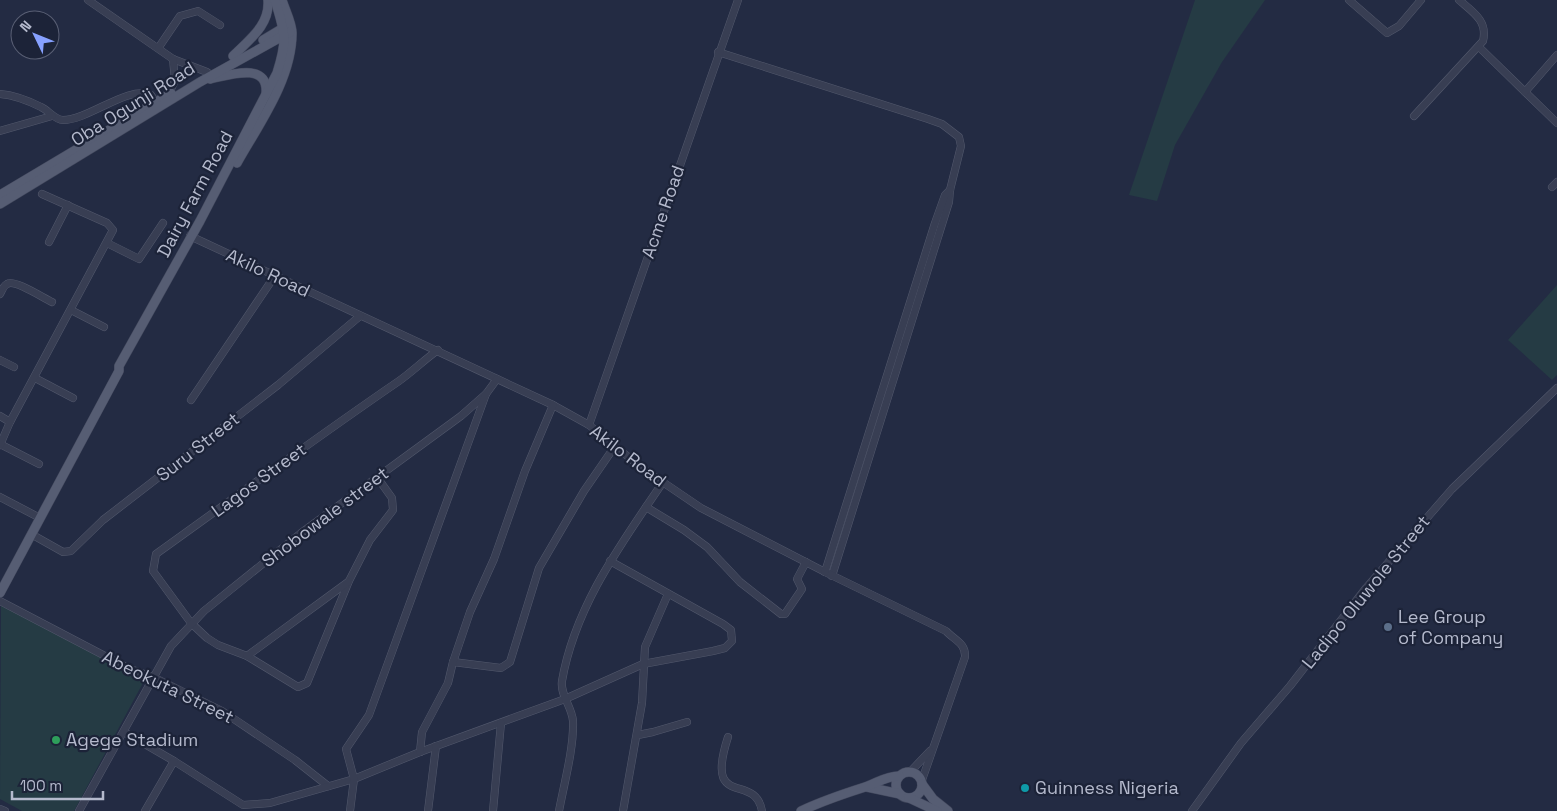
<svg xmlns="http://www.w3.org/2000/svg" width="1557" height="811" font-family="'Space Grotesk',sans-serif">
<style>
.green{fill:#253b44}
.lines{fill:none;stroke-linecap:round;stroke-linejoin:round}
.minor-casing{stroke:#53596d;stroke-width:8}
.major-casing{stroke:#41475c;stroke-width:10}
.minor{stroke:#383e53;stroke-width:7}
.major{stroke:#565d73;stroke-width:9}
.service-dot{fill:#5c6f8a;stroke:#1c2338;stroke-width:2}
.leisure-dot{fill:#2e9e5b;stroke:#1c2338;stroke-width:2}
.culture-dot{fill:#0f9aa8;stroke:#1c2338;stroke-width:2}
.labels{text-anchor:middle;stroke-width:4.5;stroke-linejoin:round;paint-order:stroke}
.street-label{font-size:18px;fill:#b5bacd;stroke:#1c2338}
.poi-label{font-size:18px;fill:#b5bacd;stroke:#1c2338;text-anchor:start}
</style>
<rect width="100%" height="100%" fill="#232b43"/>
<!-- green -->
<g class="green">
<polygon points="1195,0 1265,0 1222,62 1175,145 1157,201 1129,195"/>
<polygon points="1557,285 1557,375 1552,380 1508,340"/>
<polygon points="1,604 70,638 144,681 74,811 22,811 0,799"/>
</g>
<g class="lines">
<defs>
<g id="minor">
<polyline points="88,0 173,59 207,72"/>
<polyline points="1349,0 1387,33 1399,26 1421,0"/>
<polyline points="159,47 180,16 198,11 220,25"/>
<polyline points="1479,47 1557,123"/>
<polyline points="718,52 928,119 942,124 959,137 961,146 950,190 949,202 832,576"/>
<polyline points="1525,92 1557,55"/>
<path d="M0,94c13,1 29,7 41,13 7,3 14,13 22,13 26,0 65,-35 88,-25l5,7"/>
<polyline points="168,95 175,81 173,59"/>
<path d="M1414,116l69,-75c5,-20 -10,-29 -24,-41"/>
<polyline points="0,131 52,116"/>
<polyline points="1552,187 1557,182"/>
<path d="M190,236l363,169 36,20 53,43 59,40 124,64 121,59c8,9 20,12 19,26l-43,123"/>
<polyline points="49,242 68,205"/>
<polyline points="107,243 139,259 163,223"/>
<path d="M0,294c2,-3 3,-8 7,-10 8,-5 36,14 45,18"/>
<polyline points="71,310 104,327"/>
<polyline points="0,360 14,367"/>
<polyline points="35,378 73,398"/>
<polyline points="191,400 274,277"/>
<polyline points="0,416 10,422"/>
<polyline points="589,425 738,0"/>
<polyline points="0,444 39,464"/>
<polyline points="0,445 10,422 113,230 107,223 42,194"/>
<path d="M377,477l15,21 1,12 -23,30 -21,41 -42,102 -9,4 -51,-31 -29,-11 -11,-7 -16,-15 -38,-52 3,-17c81,-58 161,-117 243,-173 14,-10 25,-21 39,-31"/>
<polyline points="0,497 40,518"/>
<polyline points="646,507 684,530 707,547 740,582 781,614 785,614 802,589 797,579 806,562"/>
<polyline points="31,534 63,552 71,551 103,520 278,385 360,316"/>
<polyline points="825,572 935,223 945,195 950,190"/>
<polyline points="0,601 128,668 155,678 222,711 295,760 328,786"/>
<polyline points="247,656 348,582"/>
<polyline points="453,662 501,668 510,662 539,568 584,491 615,446"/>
<polyline points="124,732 174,761 243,805 270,803 354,779 420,752 565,699 643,664 713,651 725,648 732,641 731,630 723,624 610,561"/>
<polyline points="638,735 653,732 687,722"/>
<path d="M728,737c-24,74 27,34 34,74"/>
<polyline points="420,752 422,732 448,683 453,662 470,612 494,559 525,471 553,405"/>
<polyline points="910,772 930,751"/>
<polyline points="0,809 5,811"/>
<polyline points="79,811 171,646 204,611 301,533 461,416 486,394"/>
<polyline points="145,811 174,761"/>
<polyline points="350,811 354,779 346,749 369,715 486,394 497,379"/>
<polyline points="428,811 436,746"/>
<polyline points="493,811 501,723"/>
<path d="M559,811c5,-27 15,-63 14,-90 -1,-14 -13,-26 -11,-40 13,-75 59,-137 101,-199"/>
<polyline points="623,811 642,703 645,647 668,594"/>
<polyline points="1192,811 1241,743 1290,686 1366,588 1452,489 1557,388"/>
</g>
<g id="major">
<polyline points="263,40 288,25"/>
<path d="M233,56c17,-17 37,-31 35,-56"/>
<path d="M210,79c19,-4 59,-18 56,15"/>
<path d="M237,163c22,-39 55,-84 55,-130 0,-10 -7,-23 -10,-33"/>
<polyline points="0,195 171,93"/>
<polyline points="0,204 200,82 290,32"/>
<path d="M0,593l119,-222v-5l81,-145 77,-148c11,-35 8,-39 -2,-73"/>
<circle cx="909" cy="785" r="13"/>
<polyline points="922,784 933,799 948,811"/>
<polyline points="867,787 900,794"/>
<polyline points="909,798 937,811"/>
<path d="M801,811c21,-10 42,-17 64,-24 12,-4 21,-11 34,-11"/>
</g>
</defs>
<!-- minor casing -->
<use href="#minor" class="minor-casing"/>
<!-- major casing -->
<use href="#major" class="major-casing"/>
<!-- minor -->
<use href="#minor" class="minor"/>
<!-- major -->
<use href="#major" class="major"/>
</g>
<!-- markers -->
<circle class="service-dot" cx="1388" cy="627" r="5"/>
<circle class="leisure-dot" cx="56" cy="740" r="5"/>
<circle class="culture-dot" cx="1025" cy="788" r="5"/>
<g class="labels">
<!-- street labels -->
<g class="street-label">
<text transform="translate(133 104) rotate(-32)" y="6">Oba Ogunji Road</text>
<text transform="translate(195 194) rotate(-62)" y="6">Dairy Farm Road</text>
<text transform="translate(663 212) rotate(-71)" y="6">Acme Road</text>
<text transform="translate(268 273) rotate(25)" y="6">Akilo Road</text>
<text transform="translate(198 447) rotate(-38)" y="6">Suru Street</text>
<text transform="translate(628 456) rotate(37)" y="6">Akilo Road</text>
<text transform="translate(259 480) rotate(-36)" y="6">Lagos Street</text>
<text transform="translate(325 517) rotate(-37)" y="6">Shobowale street</text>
<text transform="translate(1366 592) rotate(-51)" y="6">Ladipo Oluwole Street</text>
<text transform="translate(168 687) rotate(26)" y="6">Abeokuta Street</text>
</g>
<!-- poi labels -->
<g class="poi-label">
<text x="1398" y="623">Lee Group<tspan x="1398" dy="21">of Company</tspan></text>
<text x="66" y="746">Agege Stadium</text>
<text x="1035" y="794">Guinness Nigeria</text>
</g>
</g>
<!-- north arrow -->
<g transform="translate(35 35) rotate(313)"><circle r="24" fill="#1c2338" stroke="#595f74"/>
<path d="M0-4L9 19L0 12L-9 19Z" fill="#87a1ff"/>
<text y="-8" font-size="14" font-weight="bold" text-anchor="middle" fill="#b5bacd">N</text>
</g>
<!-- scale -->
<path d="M12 791v8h91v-8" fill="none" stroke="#b5bacd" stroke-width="2.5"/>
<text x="20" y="791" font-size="15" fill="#b5bacd" stroke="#1c2338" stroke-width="4" paint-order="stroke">100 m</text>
</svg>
